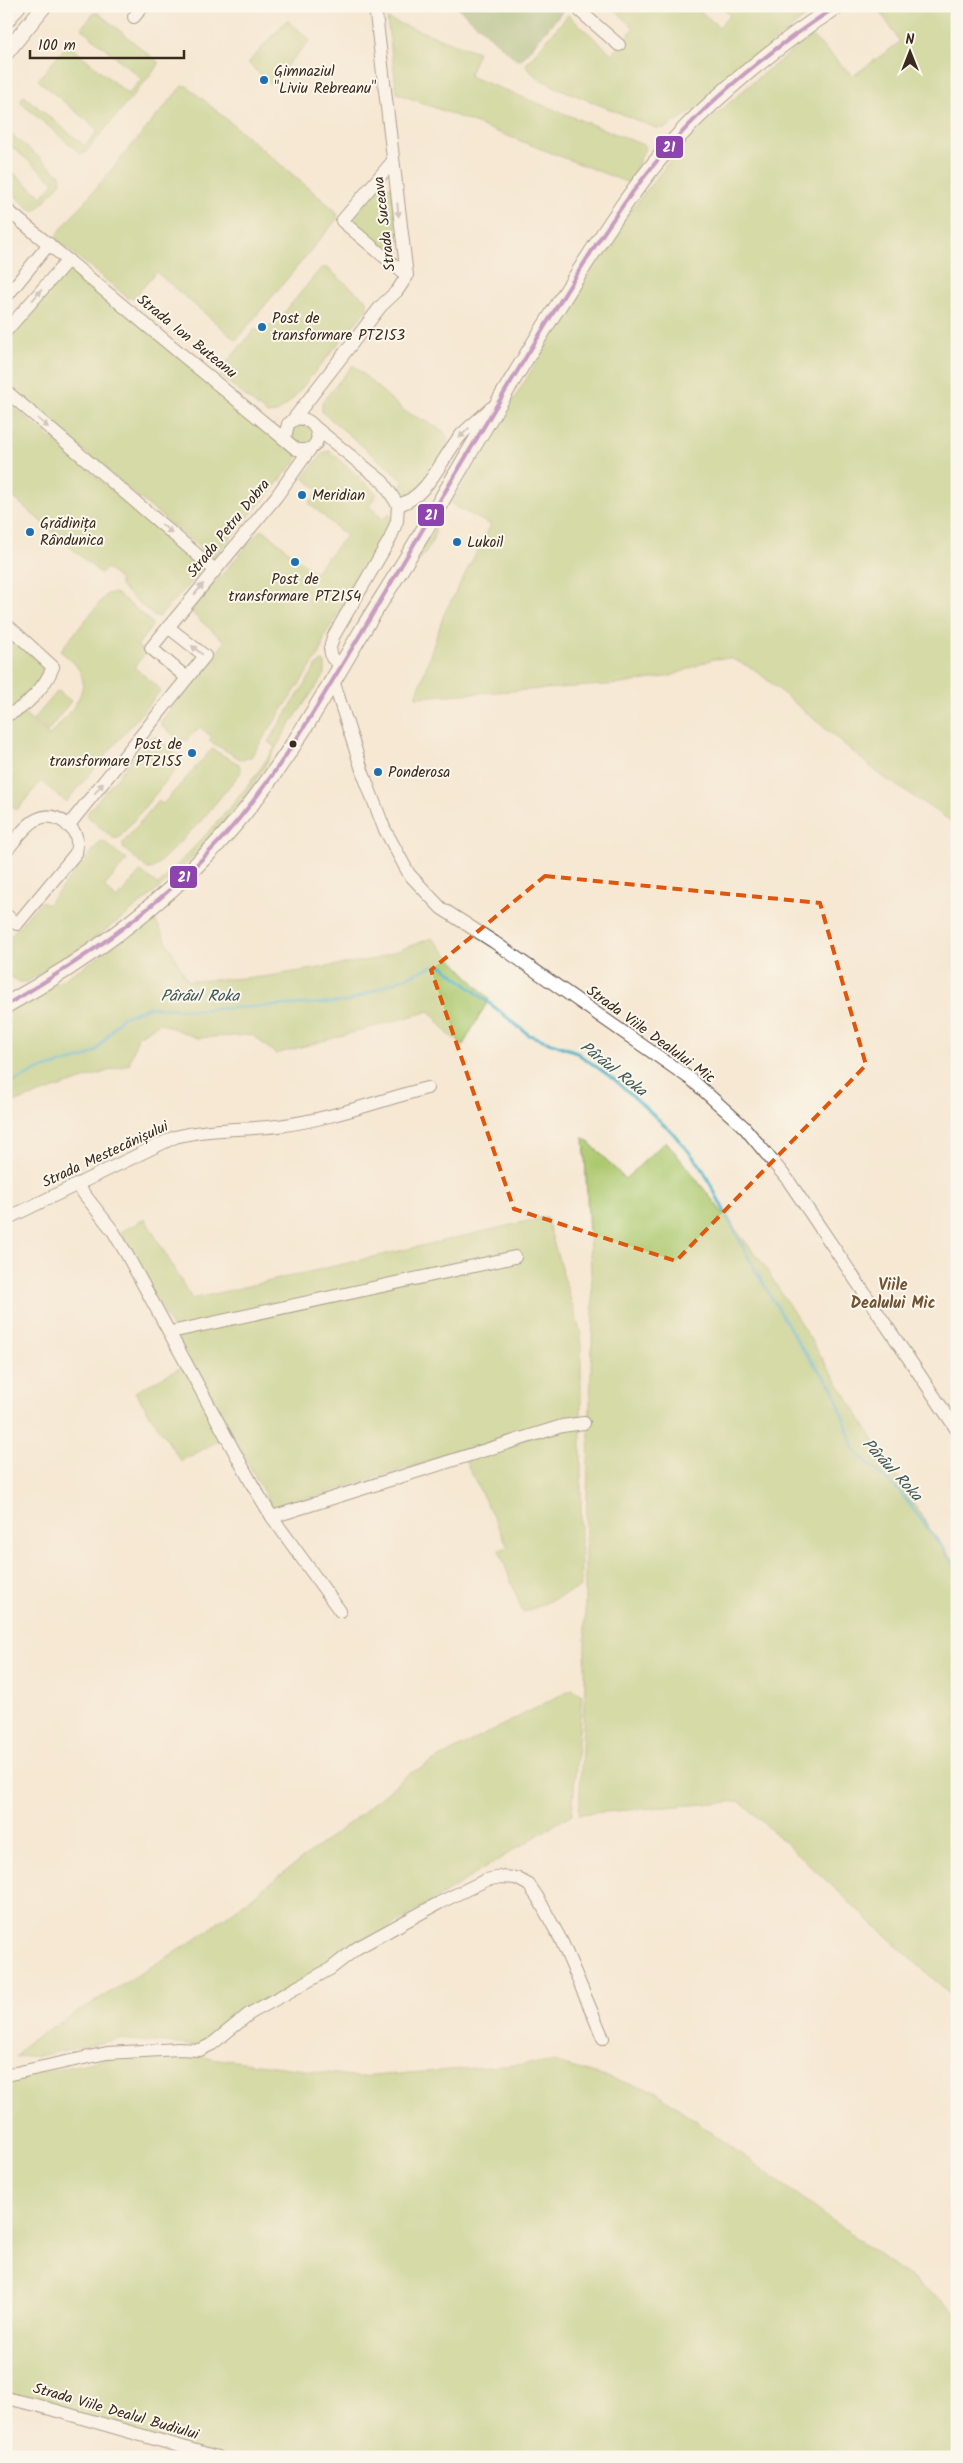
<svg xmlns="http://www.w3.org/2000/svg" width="963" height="2463" font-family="Kalam,sans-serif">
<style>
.green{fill:#adc970;stroke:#747a47}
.forest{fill:#8aad62;stroke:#626c40}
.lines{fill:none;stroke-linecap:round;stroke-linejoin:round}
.stream{stroke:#48b1c6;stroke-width:3}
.minor-casing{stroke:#574639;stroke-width:14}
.tertiary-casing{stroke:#574639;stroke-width:17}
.secondary-casing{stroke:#574639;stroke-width:18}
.minor{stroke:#fff;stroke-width:12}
.tertiary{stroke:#fff;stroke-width:15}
.secondary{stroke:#fff;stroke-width:16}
.bus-1-casing{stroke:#fbf7ec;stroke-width:8}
.bus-1{stroke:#8e44ad;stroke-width:4}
.oneway{fill:#a79f9a}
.marked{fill:none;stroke:#df570d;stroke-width:4;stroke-dasharray:10 6;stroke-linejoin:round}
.poi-dot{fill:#1f6fb2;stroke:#fbf7ec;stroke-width:2}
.bus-dot{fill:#3b2a1e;stroke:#fbf7ec;stroke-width:2}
.labels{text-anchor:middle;stroke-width:4;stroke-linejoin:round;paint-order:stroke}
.poi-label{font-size:15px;fill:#3b2a1e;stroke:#fbf7ec;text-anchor:start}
.street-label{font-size:15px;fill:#3b2a1e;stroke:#fbf7ec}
.water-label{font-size:16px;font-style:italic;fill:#405959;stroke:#fbf7ec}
.neighbourhood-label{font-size:16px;font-weight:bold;fill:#715336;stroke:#fbf7ec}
.line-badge{stroke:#fbf7ec;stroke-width:2}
.badge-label{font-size:14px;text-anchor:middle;font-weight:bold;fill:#fff}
</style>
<rect width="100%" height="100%" fill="#fbf7ec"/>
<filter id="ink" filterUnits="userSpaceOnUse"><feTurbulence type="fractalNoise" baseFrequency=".02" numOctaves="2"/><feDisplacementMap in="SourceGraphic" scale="10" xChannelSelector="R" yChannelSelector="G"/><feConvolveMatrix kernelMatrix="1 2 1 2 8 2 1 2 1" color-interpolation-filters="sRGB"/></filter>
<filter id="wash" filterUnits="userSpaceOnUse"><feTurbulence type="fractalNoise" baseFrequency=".0096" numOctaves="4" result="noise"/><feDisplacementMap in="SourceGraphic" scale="20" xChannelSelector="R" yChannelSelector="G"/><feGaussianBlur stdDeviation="1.12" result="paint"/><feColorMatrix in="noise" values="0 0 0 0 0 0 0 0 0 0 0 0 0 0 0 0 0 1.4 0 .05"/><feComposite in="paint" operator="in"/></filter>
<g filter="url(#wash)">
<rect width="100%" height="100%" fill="#f6e8d3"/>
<!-- green -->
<g class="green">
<path d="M611,6h83l25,21 11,-12 -10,-9h102l-20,13 -111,93 -26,16h-9l-98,-40c-11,-5 -28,-12 -32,-24l42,-49 44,39 22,-26z"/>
<polygon points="877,6 950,6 957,70 957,825 882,776 754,669 730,658 713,659 671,676 621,684 416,697 444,614 491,525 451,504 617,228 671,159 703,126 760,76 812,36 853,76 900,42"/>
<polygon points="94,13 98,13 158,62 158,66 85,153 80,153 22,104 21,100 24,96 85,146 98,130 38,80 68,44 128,94 142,79 81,28"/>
<polygon points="387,19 478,52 469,76 646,146 629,183 397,93"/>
<polygon points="287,20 310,40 270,84 248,63"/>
<polygon points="182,86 187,86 337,212 337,219 236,340 156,272 135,297 128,298 57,240 57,234"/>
<polygon points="6,130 60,175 61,182 37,210 31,210 6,188 6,167 42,197 54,182 6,142"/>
<polygon points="377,185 392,187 400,262 349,217"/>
<polygon points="321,268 327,268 367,301 367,309 291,401 277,413 267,414 222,377 221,369 256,328 262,334 268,326 274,325"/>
<polygon points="73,270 296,453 297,460 215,556 209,556 6,386 6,341 66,271"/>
<polygon points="353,365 404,411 435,426 443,431 447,437 448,446 420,487 406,496 400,486 404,481 322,412 322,402"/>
<polygon points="7,401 200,565 201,571 160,616 155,617 120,586 120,580 106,568 101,574 6,491"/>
<polygon points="300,423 313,431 312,443 299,445 292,439 292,426"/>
<polygon points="330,451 377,494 369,506 383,519 389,513 391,517 384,538 325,635 320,653 251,757 242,760 209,741 212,737 200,727 187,740 179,740 161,725 161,721 225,642 193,614 193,608 259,532 264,530 314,573 346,536 309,503 319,491 303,477 324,452"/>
<path d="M436,524c0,18 -14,36 -28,46z"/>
<path d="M113,593l6,2 32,27 1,4 -15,20 9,7 -12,14 27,23 -95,112 -25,-21 -24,29 -11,-9v-79l18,-8 25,22c14,-16 47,-46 28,-69 -4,-6 -11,-11 -17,-16l47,-57z"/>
<polygon points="6,631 47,670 18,706 6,709"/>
<path d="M322,661l3,2v11c-16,23 -34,47 -48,72 -15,26 -32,51 -51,75 -55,67 -126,115 -199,161h-7l-14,-8v-33l35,-40 6,4 53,-63 3,-1 24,19 -23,27 13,12 24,-28 17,14c42,-44 84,-86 117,-138l-7,-5 49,-77z"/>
<polygon points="58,691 71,701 47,732 33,720"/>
<polygon points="151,737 156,737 181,758 181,763 119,838 113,838 88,817 88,812"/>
<polygon points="212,749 239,764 241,772 200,822 154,868 148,869 123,848 123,843 158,801 163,804"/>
<path d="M153,916l35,65 75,-4 112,-18 57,-21 57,61 -26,46 -15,-11 -18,-23 -154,43 -24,-19 -55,3 -37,-15 -22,13 -9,28 -123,41v-91c51,-30 101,-60 147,-98z"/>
<polygon points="584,1137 625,1179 666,1141 763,1264 957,1572 957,2001 740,1801 579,1814 585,1682 585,1557 593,1313"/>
<polygon points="546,1217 581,1334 581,1587 523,1613 499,1550 508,1547 461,1452 273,1509 232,1434 181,1461 135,1392 191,1362 120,1232 145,1219 192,1299"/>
<polygon points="572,1689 582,1695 572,1814 199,2046 118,2039 43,2055 16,2057 27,2043 195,1940 352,1821 407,1775"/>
<polygon points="195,2056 359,2077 553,2062 655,2091 957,2312 957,2457 218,2457 6,2397 6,2080 117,2057"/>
</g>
<!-- forest -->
<polygon class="forest" points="456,6 567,6 521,60 517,60"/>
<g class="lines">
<!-- stream -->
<polyline class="stream" points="6,1086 38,1070 86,1057 96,1051 121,1018 149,1007 193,1010 347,1002 433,966 443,966 529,1035 574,1051 615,1080 672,1132 701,1166 754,1268 801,1347 833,1388 855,1451 899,1491 957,1566"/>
</g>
</g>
<g filter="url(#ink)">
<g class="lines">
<defs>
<g id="minor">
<polyline points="585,6 581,12 619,45"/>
<polyline points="134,17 143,6"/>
<polyline points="393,161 342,221 407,276"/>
<path d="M6,209l290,240c27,8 30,-29 1,-31l-9,6 -3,14"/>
<polyline points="6,297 49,244"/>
<polyline points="6,331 68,260"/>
<polyline points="6,391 215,570"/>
<polyline points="292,421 381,306 397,291 407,276 375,6"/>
<polyline points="316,428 383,482 398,505 397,521 390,539 333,637 330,648 332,658 342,665"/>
<path d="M398,505c31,-8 44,-49 64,-71 9,-9 20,-17 29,-26"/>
<path d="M6,624l47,43c-7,18 -28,43 -47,48"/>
<polyline points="187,678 151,648 276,497 310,449"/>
<polyline points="333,680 363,773 384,828 409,874 441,908 494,942 692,1080 744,1127 788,1180 957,1430"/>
<polyline points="68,826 205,656 168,627"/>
<path d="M6,851c18,-21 34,-49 62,-26 10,9 10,16 8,28l-59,71 -11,-9"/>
<polyline points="77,1185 113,1231 126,1253 252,1484 272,1517 340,1611"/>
<path d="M6,1219l169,-82c34,-9 69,-7 103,-11 50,-6 100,-25 149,-38"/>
<polyline points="171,1332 515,1257"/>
<polyline points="272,1517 562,1426 584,1423"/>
<polyline points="6,2075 107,2053 179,2049 200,2050 212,2044 249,2014 330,1969 357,1948 439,1903 486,1880 501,1877 516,1878 529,1885 538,1898 562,1942 603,2038"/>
<polyline points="6,2398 40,2406 217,2457"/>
</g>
<g id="tertiary">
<polyline points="6,21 18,6"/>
<polyline points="6,53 44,6"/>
</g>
<path id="secondary" d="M6,1005c76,-42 150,-96 210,-160 60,-64 105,-144 149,-219 23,-37 47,-74 69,-113 39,-67 77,-133 119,-199 43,-68 86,-140 144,-197 43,-41 90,-79 140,-111"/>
</defs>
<!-- minor casing -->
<use href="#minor" class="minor-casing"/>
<!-- tertiary casing -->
<use href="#tertiary" class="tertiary-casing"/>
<!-- secondary casing -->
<use href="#secondary" class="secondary-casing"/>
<!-- minor -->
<use href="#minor" class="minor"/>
<!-- tertiary -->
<use href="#tertiary" class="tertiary"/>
<!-- secondary -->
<use href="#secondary" class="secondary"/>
<defs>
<path id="bus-1" d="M6,1005c86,-50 167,-108 232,-185 28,-34 53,-71 76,-109 73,-119 142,-240 215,-359 45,-73 89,-149 147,-213 46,-51 103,-95 161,-133"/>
</defs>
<!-- bus-1 casing -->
<use href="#bus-1" class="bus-1-casing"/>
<!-- bus-1 -->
<use href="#bus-1" class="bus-1"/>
</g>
<!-- one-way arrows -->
<defs><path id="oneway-solid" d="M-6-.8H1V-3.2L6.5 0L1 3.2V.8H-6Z" transform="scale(1.25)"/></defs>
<g class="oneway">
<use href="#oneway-solid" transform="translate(398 210) rotate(84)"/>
<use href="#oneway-solid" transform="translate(37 295) rotate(-49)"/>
<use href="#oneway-solid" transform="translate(43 423) rotate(41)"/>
<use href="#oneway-solid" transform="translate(464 433) rotate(135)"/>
<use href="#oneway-solid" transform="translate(167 529) rotate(41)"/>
<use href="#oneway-solid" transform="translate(199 589) rotate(-50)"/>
<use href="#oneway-solid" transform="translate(197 650) rotate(-141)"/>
<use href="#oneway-solid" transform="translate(99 788) rotate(-51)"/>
</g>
</g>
<!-- marked area -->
<path d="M0 0H963V2463H0ZM545,876l275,27 46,162 -190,196 -162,-52 -83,-239z" fill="#f6e8d3" fill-opacity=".55" fill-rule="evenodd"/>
<path class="marked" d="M545,876l275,27 46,162 -190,196 -162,-52 -83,-239z"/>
<!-- markers -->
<g class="poi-dot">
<circle cx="264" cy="80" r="5"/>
<circle cx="262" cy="327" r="5"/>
<circle cx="302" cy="495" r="5"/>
<circle cx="30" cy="532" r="5"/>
<circle cx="457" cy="542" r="5"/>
<circle cx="295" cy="562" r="5"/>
<circle cx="192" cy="753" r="5"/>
<circle cx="378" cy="772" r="5"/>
</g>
<circle class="bus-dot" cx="293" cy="744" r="4.5"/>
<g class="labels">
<!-- poi labels -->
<g class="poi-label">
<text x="274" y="76">Gimnaziul<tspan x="274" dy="17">"Liviu Rebreanu"</tspan></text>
<text x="272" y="323">Post de<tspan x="272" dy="17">transformare PTZ153</tspan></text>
<text x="312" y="500">Meridian</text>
<text x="40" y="528">Grădinița<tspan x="40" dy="17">Rândunica</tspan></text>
<text x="467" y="547">Lukoil</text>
<text x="295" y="584" text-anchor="middle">Post de<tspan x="295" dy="17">transformare PTZ154</tspan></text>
<text x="182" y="749" text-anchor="end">Post de<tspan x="182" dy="17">transformare PTZ155</tspan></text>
<text x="388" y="777">Ponderosa</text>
</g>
<!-- street labels -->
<g class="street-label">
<text transform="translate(384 224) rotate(-97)" y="5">Strada Suceava</text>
<text transform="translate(187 336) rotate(39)" y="5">Strada Ion Buteanu</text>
<text transform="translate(228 528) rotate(-51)" y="5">Strada Petru Dobra</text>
<text transform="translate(651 1034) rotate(36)" y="5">Strada Viile Dealului Mic</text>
<text transform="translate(105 1154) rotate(-25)" y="5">Strada Mestecănișului</text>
<text transform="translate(116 2411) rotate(16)" y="5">Strada Viile Dealul Budiului</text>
</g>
<!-- water labels -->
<g class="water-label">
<text x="200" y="1001">Pârâul Roka</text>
<text transform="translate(614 1068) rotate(38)" y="6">Pârâul Roka</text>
<text transform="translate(893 1469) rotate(47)" y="6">Pârâul Roka</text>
</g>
<!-- neighbourhood labels -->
<g class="neighbourhood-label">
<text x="893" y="1290">Viile<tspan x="893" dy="18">Dealului Mic</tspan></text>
</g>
</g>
<g class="line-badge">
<rect x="655" y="135" width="29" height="24" rx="5" fill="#8e44ad"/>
<rect x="417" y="503" width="28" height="24" rx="5" fill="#8e44ad"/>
<rect x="169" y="865" width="29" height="24" rx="5" fill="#8e44ad"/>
</g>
<g class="badge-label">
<text x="669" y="152">21</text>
<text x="431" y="520">21</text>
<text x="184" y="882">21</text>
</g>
<!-- margin -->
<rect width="963" height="2463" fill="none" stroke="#fbf7ec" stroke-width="25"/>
<!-- north arrow -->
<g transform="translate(910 52)" stroke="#fbf7ec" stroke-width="4" paint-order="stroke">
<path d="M0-4L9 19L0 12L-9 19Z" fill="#3b2a1e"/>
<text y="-8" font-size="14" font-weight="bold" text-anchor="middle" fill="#3b2a1e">N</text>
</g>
<!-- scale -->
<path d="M30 50v8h154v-8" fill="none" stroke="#3b2a1e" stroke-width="2.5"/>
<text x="38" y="50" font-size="15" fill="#3b2a1e" stroke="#fbf7ec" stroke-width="4" paint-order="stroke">100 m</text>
</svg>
